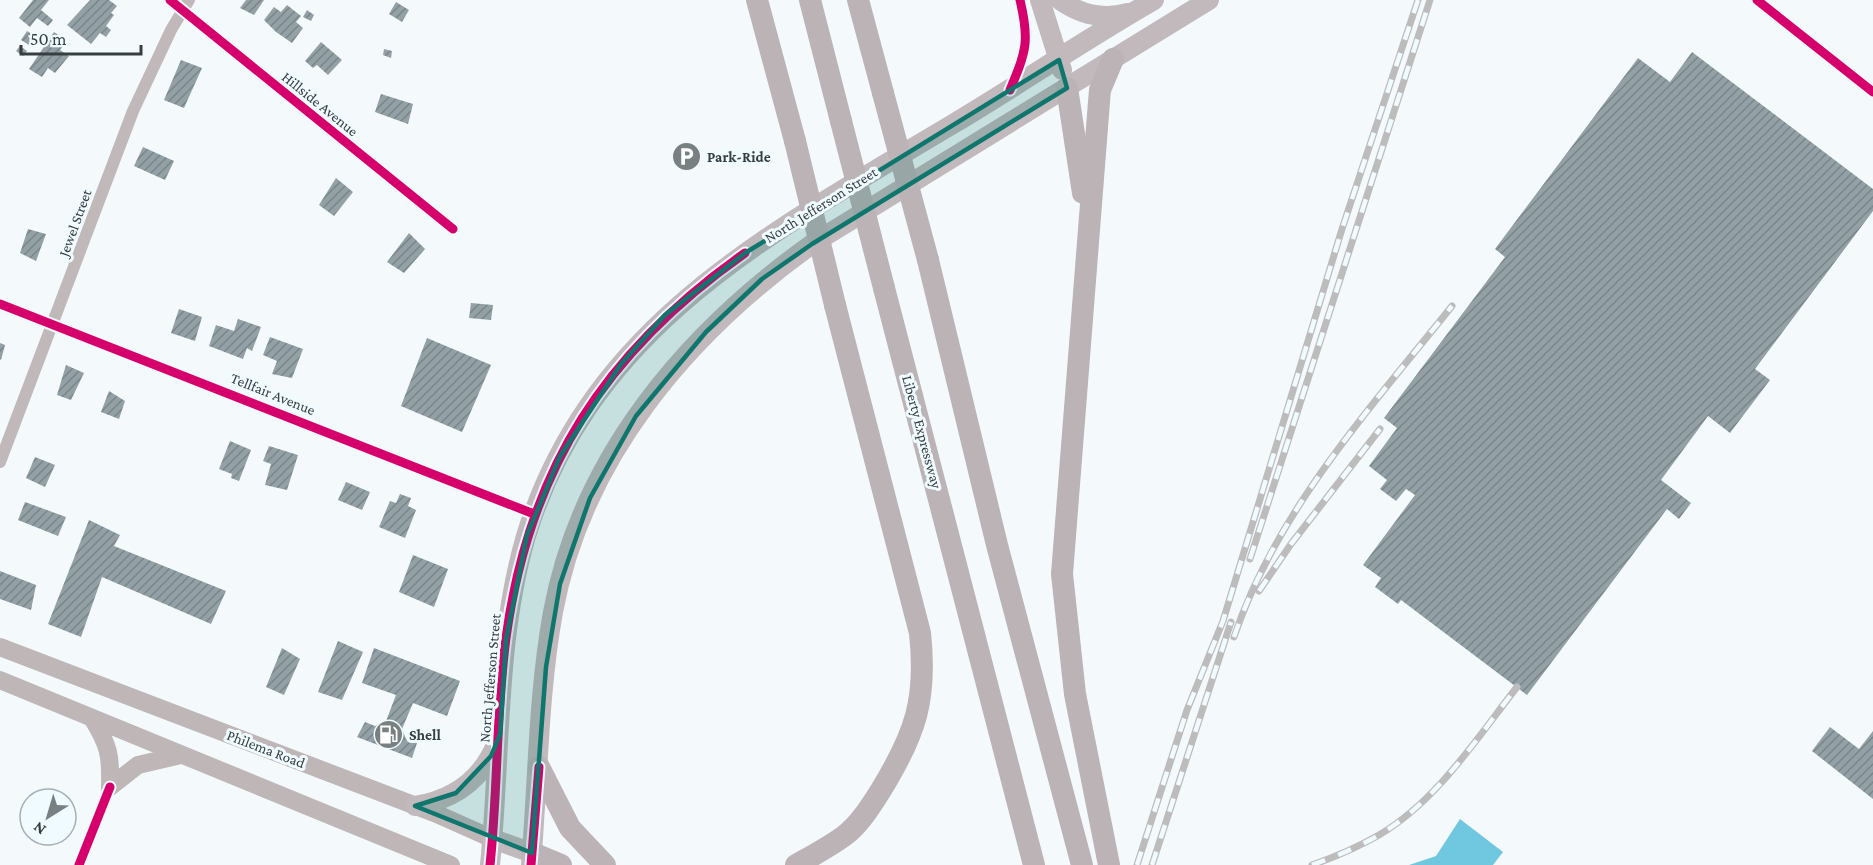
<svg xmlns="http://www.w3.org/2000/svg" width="1873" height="865" font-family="'Crimson Pro',serif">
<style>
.water{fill:#70c8e0}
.building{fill:url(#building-hatch)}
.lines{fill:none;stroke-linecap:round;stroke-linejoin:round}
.street{stroke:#c1b8b9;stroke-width:12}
.secondary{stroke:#bfb6b8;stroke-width:18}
.primary{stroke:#c1b9bb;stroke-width:20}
.highway{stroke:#bbb3b5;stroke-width:22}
.rail-casing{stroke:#bdbcbd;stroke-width:7}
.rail{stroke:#f0fbff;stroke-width:4.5;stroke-dasharray:14;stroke-linecap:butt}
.highway-bridge{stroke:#bbb3b5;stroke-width:22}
.cycleway-casing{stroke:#f0fbff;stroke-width:13}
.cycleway{stroke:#d6006c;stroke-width:9}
.marked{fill:#0f766e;fill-opacity:0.2;stroke:#0f766e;stroke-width:4.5;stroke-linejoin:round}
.labels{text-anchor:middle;stroke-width:6;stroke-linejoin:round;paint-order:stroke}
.street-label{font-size:15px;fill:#373e40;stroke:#f0fbff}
.poi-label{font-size:15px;font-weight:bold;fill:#373e40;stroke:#f0fbff;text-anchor:start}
</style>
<defs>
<pattern id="building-hatch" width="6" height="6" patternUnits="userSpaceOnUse" patternTransform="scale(1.5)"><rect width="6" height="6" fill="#93a1a6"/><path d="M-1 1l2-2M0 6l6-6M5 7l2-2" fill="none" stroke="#798589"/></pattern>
</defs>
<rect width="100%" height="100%" fill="#f4fafc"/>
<!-- water -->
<polygon class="water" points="1460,819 1503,852 1493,865 1409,865 1436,856"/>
<!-- building -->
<g class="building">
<polygon points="33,0 49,0 41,10 53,20 48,26 37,18 30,27 19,18"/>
<polygon points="90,0 109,0 117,6 111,13 114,15 106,26 111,30 106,37 100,33 91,44 67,25"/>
<polygon points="246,0 264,0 254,15 240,8"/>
<polygon points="396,2 409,10 402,22 389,14"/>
<polygon points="287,5 301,16 296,22 303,28 292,43 276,32 264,20 274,7 281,12"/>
<polygon points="307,10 314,15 311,21 303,17"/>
<polygon points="27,31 35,36 29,45 21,40"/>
<polygon points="54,32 67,41 60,50 69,56 55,73 48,68 42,77 29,69"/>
<polygon points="321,42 342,60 328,75 317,65 313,68 305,61"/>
<polygon points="20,46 27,51 23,56 16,51"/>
<polygon points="384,49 392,51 391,58 383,55"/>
<polygon points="1692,52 1873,189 1873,211 1755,369 1770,380 1730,433 1708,416 1661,480 1691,503 1679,519 1667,509 1527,695 1401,600 1398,604 1375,587 1381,578 1363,565 1415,495 1406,489 1396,501 1380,489 1387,480 1369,466 1397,428 1384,418 1505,257 1495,249 1638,58 1670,82"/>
<polygon points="181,60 202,68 184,108 164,100"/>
<polygon points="381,94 413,104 408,124 375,112"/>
<polygon points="143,147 174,161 165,180 134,166"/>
<polygon points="336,178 353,192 334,216 319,205"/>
<polygon points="28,229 46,234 36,261 20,253"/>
<polygon points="409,233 425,249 404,273 387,262"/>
<polygon points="471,303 493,305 491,320 469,318"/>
<polygon points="179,309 202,317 195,341 171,333"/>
<polygon points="238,319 261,327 252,351 247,348 243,359 209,346 216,325 234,331"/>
<polygon points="270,337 303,349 292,378 272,374 277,361 263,355"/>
<polygon points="427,338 491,365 462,432 401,406"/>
<polygon points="0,343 5,345 1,360 0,359"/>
<polygon points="66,365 84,373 71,400 57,395"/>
<polygon points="109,391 125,401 119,419 101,412"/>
<polygon points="230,441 251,450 239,481 231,478 232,474 219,469"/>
<polygon points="269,446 298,455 287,490 265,485 271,464 263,461"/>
<polygon points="35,457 55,465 45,487 26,478"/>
<polygon points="346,482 370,492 362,510 338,500"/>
<polygon points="400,494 411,498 408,506 416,510 405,538 379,527 390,501 396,503"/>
<polygon points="25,502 66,517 58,536 18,520"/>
<polygon points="89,520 120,535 114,546 226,591 211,624 102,577 81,637 48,624"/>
<polygon points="413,555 448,569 434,607 399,592"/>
<polygon points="0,571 36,585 31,610 0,599"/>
<polygon points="338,641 363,652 342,700 318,692"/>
<polygon points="282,648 300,659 284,695 266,687"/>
<polygon points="374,648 460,681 447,716 413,703 402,729 406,739 417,743 412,758 357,737 365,722 375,726 386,721 396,695 362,683"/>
<polygon points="1830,727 1859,749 1873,731 1873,799 1812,751"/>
</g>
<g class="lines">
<!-- street -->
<g class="street">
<polyline points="170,0 453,229"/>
<polyline points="1757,0 1873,92"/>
<path d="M1011,88c15,-38 19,-47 9,-88"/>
<polyline points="0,304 534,514"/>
<polyline points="0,462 133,111 171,30 189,0"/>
<polyline points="79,865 110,787"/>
</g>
<!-- secondary -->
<g class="secondary">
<polyline points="0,647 437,814 493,839"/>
<polyline points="0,680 451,865"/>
<path d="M92,718c17,27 19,38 18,69"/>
<polyline points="110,787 138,765 181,755"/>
</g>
<!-- primary -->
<g class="primary">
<polyline points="1040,0 1062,70"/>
<path d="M1060,0c21,15 43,20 68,13"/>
<path d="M415,806c38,-6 66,-26 81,-61"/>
<polyline points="493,839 532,853"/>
<path d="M490,865c11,-109 5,-223 36,-329 65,-213 250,-306 427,-412 67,-40 133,-85 201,-124"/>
<path d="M531,865c7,-84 7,-170 22,-253 29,-156 134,-278 259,-368l397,-244"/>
</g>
<!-- highway -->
<g class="highway">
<polyline points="757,0 795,141"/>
<polyline points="810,0 841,121"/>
<polyline points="858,0 883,93"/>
<polyline points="1067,88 1083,193"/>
<polyline points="928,260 997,545 1082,865"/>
<polyline points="884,288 1034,865"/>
<polyline points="539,767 570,828 605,865"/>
<polyline points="532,853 561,865"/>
<path d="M796,865c16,-9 33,-18 48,-29 15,-11 27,-30 37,-46 35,-57 46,-91 39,-157l-85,-328"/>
<polyline points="1109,865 1075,694 1062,574 1099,102 1100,90 1113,59"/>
</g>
<defs>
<g id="rail">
<polyline points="1250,559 1430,0"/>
<polyline points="1259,591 1291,544 1380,429"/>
<path d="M1234,637c43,-127 135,-227 218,-331"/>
<polyline points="1137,865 1187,710 1223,621 1342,229 1418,0"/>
<polyline points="1152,865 1231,622"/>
<path d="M1312,865c23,-8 46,-18 67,-30 58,-34 98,-97 138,-148"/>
</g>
</defs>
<!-- rail casing -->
<use href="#rail" class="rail-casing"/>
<!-- rail -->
<use href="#rail" class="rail"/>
<!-- highway-bridge -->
<g class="highway-bridge">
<polyline points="883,93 928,260"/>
<polyline points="841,121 884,288"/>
<polyline points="795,141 835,305"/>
</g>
<defs>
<g id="cycleway">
<polyline points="170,0 453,229"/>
<polyline points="1757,0 1873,92"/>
<path d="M1010,90c16,-39 20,-48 10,-90"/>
<polyline points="0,304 534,514"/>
<polyline points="79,865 110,787"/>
<path d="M490,865c8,-75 6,-152 16,-227 23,-170 100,-287 239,-385"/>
<polyline points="531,865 539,767"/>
</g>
</defs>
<!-- cycleway casing -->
<use href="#cycleway" class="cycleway-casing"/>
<!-- cycleway -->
<use href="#cycleway" class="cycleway"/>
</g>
<!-- marked area -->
<path class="marked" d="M1059,60l8,28 -255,156 -50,35 -56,53 -70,84 -46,82 -30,86 -14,83 -14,186 -117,-47 41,-13 35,-37 9,-22 6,-95 21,-104 33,-79 61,-92 44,-49 80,-62z"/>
<!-- icons -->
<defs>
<symbol id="parking-disc" viewBox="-11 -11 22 22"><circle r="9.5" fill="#798082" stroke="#f0fbff"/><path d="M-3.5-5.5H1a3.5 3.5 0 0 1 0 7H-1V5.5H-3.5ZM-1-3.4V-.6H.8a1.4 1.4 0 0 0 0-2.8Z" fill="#fff"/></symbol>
<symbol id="fuel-disc" viewBox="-11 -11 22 22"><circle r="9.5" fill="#798082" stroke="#f0fbff"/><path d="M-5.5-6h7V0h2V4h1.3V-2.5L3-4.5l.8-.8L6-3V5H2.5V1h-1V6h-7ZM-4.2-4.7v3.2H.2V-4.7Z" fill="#fff"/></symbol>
</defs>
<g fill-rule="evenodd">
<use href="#parking-disc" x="670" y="140" width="33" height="33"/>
<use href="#fuel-disc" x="372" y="718" width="33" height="33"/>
</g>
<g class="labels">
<!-- street labels -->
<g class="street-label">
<text transform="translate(320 104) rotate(39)" y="5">Hillside Avenue</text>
<text transform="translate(821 205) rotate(-32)" y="5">North Jefferson Street</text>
<text transform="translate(75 223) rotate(-70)" y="5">Jewel Street</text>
<text transform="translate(273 394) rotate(22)" y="5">Tellfair Avenue</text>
<text transform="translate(922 432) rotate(75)" y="5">Liberty Expressway</text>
<text transform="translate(490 678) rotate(-85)" y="5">North Jefferson Street</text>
<text transform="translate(266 749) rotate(21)" y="5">Philema Road</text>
</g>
<!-- poi labels -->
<g class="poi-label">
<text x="707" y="162">Park-Ride</text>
<text x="409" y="740">Shell</text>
</g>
</g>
<!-- north arrow -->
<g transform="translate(48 817) rotate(217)"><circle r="28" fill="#f0fbff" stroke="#a6afb3" stroke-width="1.5"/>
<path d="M0-4.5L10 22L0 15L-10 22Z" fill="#798082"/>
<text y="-9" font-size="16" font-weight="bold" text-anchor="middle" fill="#373e40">N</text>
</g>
<!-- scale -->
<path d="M21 45v9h120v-9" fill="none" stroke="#373e40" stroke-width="3"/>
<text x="30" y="45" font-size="18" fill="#373e40" stroke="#f0fbff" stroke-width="4.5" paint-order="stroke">50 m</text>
</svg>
